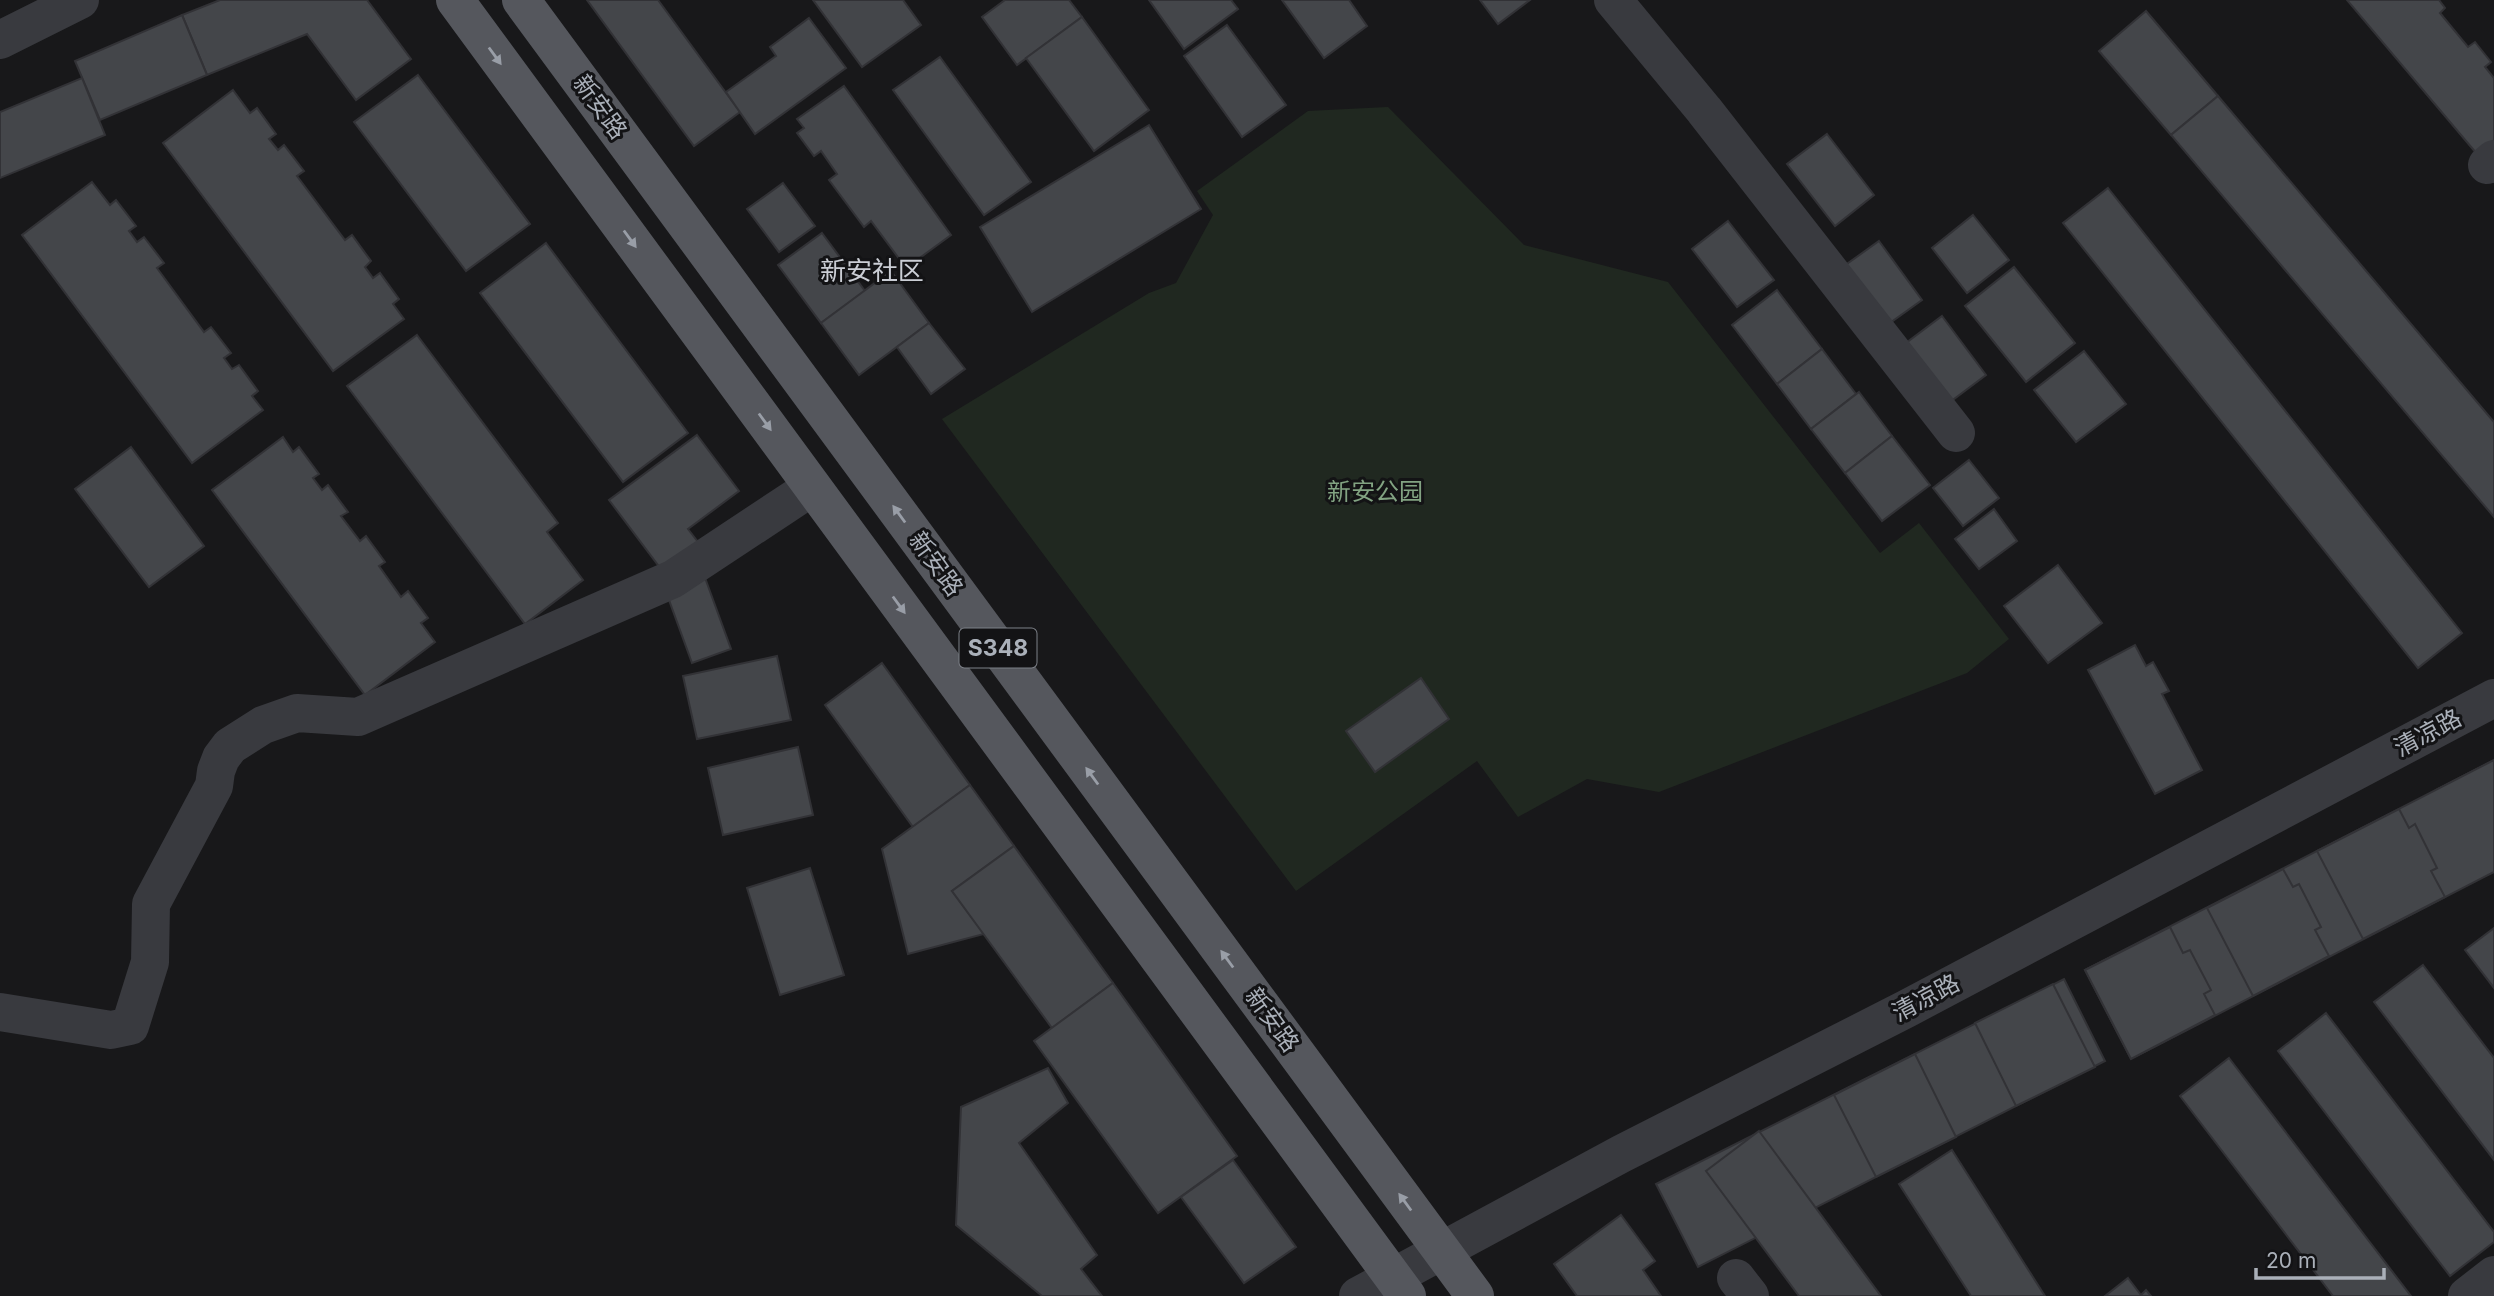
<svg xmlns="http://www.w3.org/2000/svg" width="2494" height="1296" font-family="Inter,'Noto Sans SC',sans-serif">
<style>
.green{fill:#202820}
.building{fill:#44464a;stroke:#323236;stroke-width:2}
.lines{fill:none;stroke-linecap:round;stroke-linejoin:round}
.minor{stroke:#393a3f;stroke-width:38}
.major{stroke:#55575d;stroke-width:38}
.oneway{fill:#999ea7}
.labels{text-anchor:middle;stroke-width:6;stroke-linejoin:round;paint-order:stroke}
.shield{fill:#131315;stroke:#7d8188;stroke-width:2}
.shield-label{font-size:23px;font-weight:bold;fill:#aab0b9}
.street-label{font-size:24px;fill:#aab0b9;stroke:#131315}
.park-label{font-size:24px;fill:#82a382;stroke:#131315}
.neighbourhood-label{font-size:26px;fill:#cbced5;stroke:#131315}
</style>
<rect width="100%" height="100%" fill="#18181a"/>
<!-- green -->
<polygon class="green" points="1388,107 1524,245 1668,282 1880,553 1919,523 2009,639 1967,673 1659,792 1587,779 1518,817 1477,761 1296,891 942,419 1149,293 1176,283 1213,215 1197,191 1308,111"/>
<!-- building -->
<g class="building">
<polygon points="220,0 367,0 411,59 356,100 307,34 207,75 182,15"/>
<polygon points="587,0 658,0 740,112 694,146"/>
<polygon points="813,0 903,0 921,25 862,67"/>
<polygon points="1005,0 1069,0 1082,17 1017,65 982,17"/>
<polygon points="1149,0 1231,0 1238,9 1184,49"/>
<polygon points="1282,0 1349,0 1367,26 1324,58"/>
<polygon points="1480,0 1530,0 1498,24"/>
<polygon points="2347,0 2439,0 2445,8 2440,13 2468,47 2475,42 2491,62 2485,67 2494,78 2494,140 2477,154"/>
<polygon points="2146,11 2218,96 2171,135 2099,51"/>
<polygon points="182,15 207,75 100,120 75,61"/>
<polygon points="1082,17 1149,110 1094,151 1026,58"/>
<polygon points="809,18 846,68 755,134 726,92 776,56 770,47"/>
<polygon points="1227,25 1286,105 1242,137 1184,56"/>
<polygon points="940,57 1031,182 984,215 893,90"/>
<polygon points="418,75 530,224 466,271 354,122"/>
<polygon points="82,78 105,135 0,178 0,112"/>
<polygon points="844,86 951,235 906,268 871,221 864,227 829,180 837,174 821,151 814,156 797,133 804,128 797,119"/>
<polygon points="233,90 250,113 257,108 276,134 269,139 278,150 284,145 304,171 297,176 345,240 352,235 371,261 365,267 373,278 380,273 399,299 393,304 404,319 333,371 163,143"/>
<polygon points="2218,96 2494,422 2494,517 2171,135"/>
<polygon points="1149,125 1201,209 1032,312 980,227"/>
<polygon points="1827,134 1874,195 1835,226 1787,164"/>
<polygon points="92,182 110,205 116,200 136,226 129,231 137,242 144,237 164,263 157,268 204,332 211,327 231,353 224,358 232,369 239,365 258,391 252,396 263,410 192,463 22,235"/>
<polygon points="783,183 815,226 779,252 747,209"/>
<polygon points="2108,188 2462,633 2418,668 2063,223"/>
<polygon points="1973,215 2009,260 1967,293 1932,248"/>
<polygon points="1728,221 1774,280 1737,307 1692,249"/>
<polygon points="822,233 865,291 821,323 778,265"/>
<polygon points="1879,241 1922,300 1887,325 1844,266"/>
<polygon points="546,243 688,433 623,482 480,293"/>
<polygon points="2014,267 2075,343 2026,382 1965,306"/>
<polygon points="891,271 929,323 859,375 821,323"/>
<polygon points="1777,290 1822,349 1777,384 1732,325"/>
<polygon points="1942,316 1986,375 1946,405 1902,346"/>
<polygon points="929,323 965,369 931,394 897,347"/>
<polygon points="417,335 558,523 547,532 583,580 525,624 347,386"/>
<polygon points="1822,349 1856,394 1811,429 1777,384"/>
<polygon points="2084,351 2126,404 2076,442 2034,390"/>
<polygon points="1859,392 1892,436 1845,473 1811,429"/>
<polygon points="697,435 739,491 688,529 698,542 661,569 609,500"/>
<polygon points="1892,436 1930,485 1882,521 1845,473"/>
<polygon points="283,437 293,452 299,447 319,474 313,478 322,490 328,485 348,512 341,516 360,541 366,536 385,562 379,566 401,597 408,591 428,618 421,623 435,642 365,695 212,490"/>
<polygon points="131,447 204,546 149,587 75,489"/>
<polygon points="1969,460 1999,498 1963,526 1933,488"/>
<polygon points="1994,509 2017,541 1979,569 1955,539"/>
<polygon points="2058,565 2102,623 2048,663 2004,606"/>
<polygon points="704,575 731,649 692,663 665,589"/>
<polygon points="2135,645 2146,666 2153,662 2169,691 2162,694 2202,770 2155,794 2088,670"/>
<polygon points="777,656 791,720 697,739 683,676"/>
<polygon points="882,663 970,785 913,827 825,705"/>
<polygon points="1421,678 1449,719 1375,772 1346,731"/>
<polygon points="798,747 813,815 723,835 708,768"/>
<polygon points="2494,760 2494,872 2481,878 2436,790"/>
<polygon points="2494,760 2494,872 2131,1059 2085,970"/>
<polygon points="970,785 1014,846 952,891 984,934 908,954 882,849"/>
<polygon points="2399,809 2409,828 2415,824 2437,868 2431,871 2445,897 2363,939 2317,851"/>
<polygon points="1014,846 1113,983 1052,1028 952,891"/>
<polygon points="810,868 844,975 780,995 747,888"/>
<polygon points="2283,869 2293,887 2299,884 2321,927 2315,930 2329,956 2253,996 2207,908"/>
<polygon points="2170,927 2183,953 2190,950 2211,990 2204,994 2215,1015 2131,1059 2085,970"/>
<polygon points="2494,928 2494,988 2465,950"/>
<polygon points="2423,965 2494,1058 2494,1160 2374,1002"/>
<polygon points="2064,979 2105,1061 1698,1267 1656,1184"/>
<polygon points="1113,983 1237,1156 1158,1213 1034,1041"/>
<polygon points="2053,984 2095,1067 2016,1106 1975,1023"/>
<polygon points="2326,1013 2494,1232 2494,1242 2450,1276 2278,1051"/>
<polygon points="1915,1054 1956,1137 1876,1177 1834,1095"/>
<polygon points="2229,1058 2411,1296 2333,1296 2180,1096"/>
<polygon points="1048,1068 1068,1103 1019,1143 1097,1255 1081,1269 1102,1296 1042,1296 956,1225 961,1107"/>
<polygon points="1759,1131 1881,1296 1799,1296 1706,1171"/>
<polygon points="1952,1150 2045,1296 1971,1296 1899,1184"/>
<polygon points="1233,1160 1296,1247 1244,1283 1181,1197"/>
<polygon points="1621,1215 1655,1261 1643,1270 1661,1296 1577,1296 1554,1264"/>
<polygon points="2128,1278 2141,1295 2146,1290 2151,1296 2105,1296"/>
</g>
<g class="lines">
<!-- minor -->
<g class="minor">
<polyline points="1613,0 1704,110 1956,433"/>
<polyline points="0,40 80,0"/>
<polyline points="2487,165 2494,159"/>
<polyline points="0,1012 111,1030 130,1026 150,962 151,904 214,786 216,771 221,758 230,746 263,725 297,713 358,717 673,579 812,487"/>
<polyline points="1736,1278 1750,1296"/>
<polyline points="1358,1296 1621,1154 1906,1009 2494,698"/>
<polyline points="2467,1296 2494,1275"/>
</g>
<!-- major -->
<g class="major">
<polyline points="455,0 1407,1296"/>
<polyline points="521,0 1475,1296"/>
</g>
</g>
<!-- one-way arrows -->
<defs><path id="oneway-solid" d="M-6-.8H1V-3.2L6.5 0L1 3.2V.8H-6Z" transform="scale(1.75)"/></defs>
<g class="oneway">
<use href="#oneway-solid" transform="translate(495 56) rotate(54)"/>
<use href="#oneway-solid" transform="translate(630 239) rotate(54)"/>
<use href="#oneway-solid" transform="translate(765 422) rotate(54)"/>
<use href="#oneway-solid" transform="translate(899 514) rotate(-126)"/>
<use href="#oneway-solid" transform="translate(899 605) rotate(54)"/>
<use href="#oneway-solid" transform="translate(1092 776) rotate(-126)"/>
<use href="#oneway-solid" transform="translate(1227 959) rotate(-126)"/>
<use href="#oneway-solid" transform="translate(1405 1202) rotate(-126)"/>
</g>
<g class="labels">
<!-- shield labels -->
<rect class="shield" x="959.5" y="628.5" width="77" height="39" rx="5"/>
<g class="shield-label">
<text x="998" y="656">S348</text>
</g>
<!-- street labels -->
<g class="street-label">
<text transform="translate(600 107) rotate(54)" y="8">新安路</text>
<text transform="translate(936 564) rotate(54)" y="8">新安路</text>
<text transform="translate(2428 733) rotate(-28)" y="8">清凉路</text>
<text transform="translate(1926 998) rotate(-28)" y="8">清凉路</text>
<text transform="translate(1272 1020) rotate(54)" y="8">新安路</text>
</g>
<!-- park labels -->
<g class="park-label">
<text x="1375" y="500">新安公园</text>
</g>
<!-- neighbourhood labels -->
<g class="neighbourhood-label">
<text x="872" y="280">新安社区</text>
</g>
</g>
<!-- scale -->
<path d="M2256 1268v10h128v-10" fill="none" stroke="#aab0b9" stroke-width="3.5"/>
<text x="2266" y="1268" font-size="21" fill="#aab0b9" stroke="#131315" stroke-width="5" paint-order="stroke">20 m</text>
</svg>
